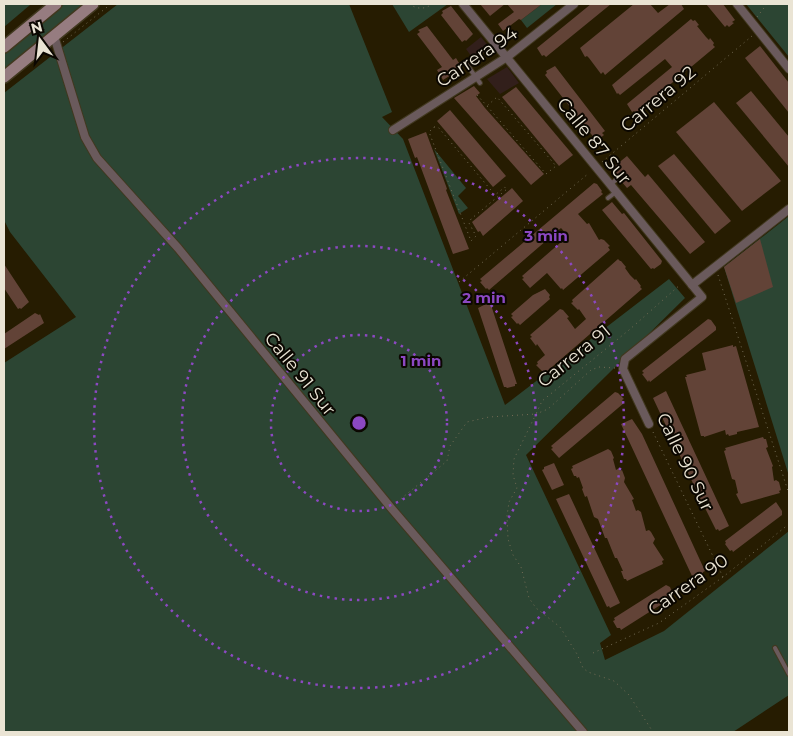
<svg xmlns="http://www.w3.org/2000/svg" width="793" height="736" font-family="Montserrat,sans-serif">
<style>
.commercial{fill:#321f1b}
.green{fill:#2c4533}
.building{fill:#624337}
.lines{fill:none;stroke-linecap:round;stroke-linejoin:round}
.service-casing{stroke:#41381f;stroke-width:6}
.minor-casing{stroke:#41381f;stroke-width:10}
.secondary-casing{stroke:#41381f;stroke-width:14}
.path{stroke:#746c55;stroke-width:1;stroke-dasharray:1 4;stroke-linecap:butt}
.service{stroke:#6a5a5c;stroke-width:4}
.minor{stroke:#6a5a5c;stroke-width:8}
.secondary{stroke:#967c80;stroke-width:11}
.ring{fill:none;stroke:#8c48c2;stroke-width:2.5;stroke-dasharray:2.5 5}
.labels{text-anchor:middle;stroke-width:4;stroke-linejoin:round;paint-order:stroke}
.street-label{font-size:18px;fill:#eae4d4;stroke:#0b0701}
.centre{fill:#8c48c2;stroke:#0b0701;stroke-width:2.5}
.ring-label{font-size:15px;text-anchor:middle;font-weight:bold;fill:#8c48c2;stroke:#0b0701;stroke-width:4;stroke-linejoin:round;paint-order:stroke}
</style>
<rect width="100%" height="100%" fill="#261c01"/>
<!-- commercial -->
<g class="commercial">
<polygon points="481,37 490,48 474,60 466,49"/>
<polygon points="507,67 519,83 500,94 487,79"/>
</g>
<!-- green -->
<g class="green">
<polygon points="4,4 29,4 30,5 4,27"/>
<polygon points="61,4 87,4 4,71 4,51"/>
<polygon points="118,4 349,4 392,112 382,117 403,139 505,405 669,279 685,298 526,455 611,635 600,643 605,660 664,631 789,531 789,695 733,732 4,732 4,363 76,317 10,232 4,220 4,93"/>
<polygon points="392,4 448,4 409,32"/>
<polygon points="542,4 557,4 527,28 521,20"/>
<polygon points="746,4 789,4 789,57"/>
<polygon points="434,149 466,188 458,196 468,208 459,214"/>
<polygon points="789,216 789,476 724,267"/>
</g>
<!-- building -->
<g class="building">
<polygon points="480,4 505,4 490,16"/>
<polygon points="507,4 542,4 521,20 519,19 503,31 498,24 514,12"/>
<polygon points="591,4 611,4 546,57 544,55 542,56 537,48"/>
<polygon points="634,4 650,4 658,13 670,4 681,4 684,9 605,75 603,72 601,74 589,58 587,56 585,57 580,48"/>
<polygon points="706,4 723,4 735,20 732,22 734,23 729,27 727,25 725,27"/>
<polygon points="451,6 473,34 466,41 465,40 462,42 441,15 443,13 442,11"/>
<polygon points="691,19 693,21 695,20 699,25 697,26 706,37 709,40 710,38 714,43 713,45 715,47 636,113 634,111 632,112 627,104 672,67 665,59 620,95 618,93 617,94 612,85"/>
<polygon points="427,26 453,60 456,58 462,68 443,80 437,70 442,67 417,34 420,32 418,30"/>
<polygon points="760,46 789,83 789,113 745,58"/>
<polygon points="555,66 605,131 602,133 604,135 599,139 597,137 595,139 545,75 547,73 546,71"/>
<polygon points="474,86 480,93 476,96 485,108 544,174 531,185 454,98"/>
<polygon points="516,87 573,155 559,166 502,97"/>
<polygon points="751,91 789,137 789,167 736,103"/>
<polygon points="714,102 781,181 742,211 676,132"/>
<polygon points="450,110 506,176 493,187 437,121"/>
<polygon points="426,132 446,186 447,189 446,190 469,249 453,254 417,157 415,158 408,139"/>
<polygon points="674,154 731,221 715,234 658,166"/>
<polygon points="627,156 645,177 648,174 705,242 690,254 631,185 627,188 621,181 621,176 616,175 611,169"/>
<polygon points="594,183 597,184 602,191 601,192 603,194 578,214 587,224 589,223 599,240 601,239 604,240 610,246 608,247 610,250 563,290 562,288 561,289 547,273 530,288 522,279 524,278 522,276 568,236 561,228 489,290 487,288 486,289 480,282 482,281 480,279"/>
<polygon points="512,188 523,201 483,236 480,231 478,232 472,222"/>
<polygon points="612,202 622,214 624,213 662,261 661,264 654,269 653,268 651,269 602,210"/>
<polygon points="760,239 773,287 736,303 724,267"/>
<polygon points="618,259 620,261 621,261 626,267 625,268 630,275 635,280 636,279 641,286 640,287 642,289 545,373 544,371 543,372 536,365 538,364 537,362 545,355 537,344 536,346 530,338 532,337 530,335 560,309 563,310 569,317 567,318 575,329 586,319 579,309 578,310 571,303 573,302 572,300"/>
<polygon points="4,264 29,302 21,309 20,308 18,309 4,288"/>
<polygon points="545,289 550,295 549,297 550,299 520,325 518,323 517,324 511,317 513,316 511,314 533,295"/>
<polygon points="488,303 489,305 491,305 517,384 515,384 515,386 507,388 506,387 504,387 478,308"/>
<polygon points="35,313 39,315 40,314 44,323 4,349 4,334"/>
<polygon points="708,319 711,320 716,327 716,330 650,382 649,380 648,382 642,374 644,373 642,371"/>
<polygon points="733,345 733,347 736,346 759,427 737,432 737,434 729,436 728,434 726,435 725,430 704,437 704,436 701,436 685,377 687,377 686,375 706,370 702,353"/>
<polygon points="666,391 729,526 719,531 718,529 716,530 698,494 653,398"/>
<polygon points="615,392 618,393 624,399 622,400 624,403 559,458 551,449 553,448 551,446"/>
<polygon points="632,419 642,434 705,571 703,572 703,574 696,577 695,576 692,576 621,424"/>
<polygon points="763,437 764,439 766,439 768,447 766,448 773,466 772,467 774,481 776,480 779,482 781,490 779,491 780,493 741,504 736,494 738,493 735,480 732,479 724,451 726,450 725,448"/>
<polygon points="608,449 611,451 614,458 613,459 616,470 619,468 620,471 622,470 625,478 624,482 634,499 632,500 636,511 638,510 641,512 646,531 649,530 651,532 655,539 653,543 664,560 662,561 663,564 627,581 626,579 624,579 621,571 623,571 617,558 615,558 607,538 605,538 598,519 594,517 587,496 585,497 582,489 583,488 579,477 577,478 576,476 574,476 571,469 573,468 572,466"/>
<polygon points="554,463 564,485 552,490 542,470 544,469 544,467"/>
<polygon points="569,494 620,603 610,608 609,606 607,607 556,499"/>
<polygon points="776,502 782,511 782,515 733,552 732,550 730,551 725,544 726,543 725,541"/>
<polygon points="666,585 670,587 673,594 673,597 621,630 620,628 617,628 613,621 615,620 614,618"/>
</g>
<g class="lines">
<defs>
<g id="service">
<polyline points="467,65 480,83"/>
<polyline points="610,185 618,178"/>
<polyline points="608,198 616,192"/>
<polyline points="775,648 789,674"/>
</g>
<g id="minor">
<polyline points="463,4 702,297 625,359 623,369 649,424"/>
<polyline points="737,4 789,69"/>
<polyline points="54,36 85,137 97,158 178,248 392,509 583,732"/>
<polyline points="393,130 507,57 574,4"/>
<polyline points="692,285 789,209"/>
</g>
<g id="secondary">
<polyline points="4,47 56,4"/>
<polyline points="4,77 93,4"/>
</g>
</defs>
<!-- service casing -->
<use href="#service" class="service-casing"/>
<!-- minor casing -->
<use href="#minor" class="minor-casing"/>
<!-- secondary casing -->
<use href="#secondary" class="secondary-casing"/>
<!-- path -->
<g class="path">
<path d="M409,4c8,5 15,6 23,0"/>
<polyline points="757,17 767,4"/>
<polyline points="63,42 111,4"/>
<polyline points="477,95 487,106 546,174 556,166 497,97 487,106"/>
<polygon points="434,127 438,127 495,195 505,187 507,189 471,219 469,223 476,236 471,241 429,132"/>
<polyline points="602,162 752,36"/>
<polyline points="718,275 789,494"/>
<polyline points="459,282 589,173"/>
<polyline points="615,368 599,367 591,370 548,409 536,414 514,459 513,475 517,488 509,502 507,516 508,539 513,555 521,567 529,598 536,608 560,627 577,654 583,668 588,672 614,681 629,695 653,732"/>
<polyline points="653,432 723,577"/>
<polyline points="397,502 447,461 450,446 467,422 489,417 536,414 542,401 629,330 681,284"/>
<polyline points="593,653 659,623 723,577 789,524"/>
</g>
<!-- service -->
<use href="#service" class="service"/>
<!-- minor -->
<use href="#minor" class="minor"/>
<!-- secondary -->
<use href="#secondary" class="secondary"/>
</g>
<!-- distance rings -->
<g class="ring">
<circle cx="359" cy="423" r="88"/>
<circle cx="359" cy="423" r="177"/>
<circle cx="359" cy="423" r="265"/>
</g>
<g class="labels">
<!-- street labels -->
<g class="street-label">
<text transform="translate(477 57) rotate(-34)" y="6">Carrera 94</text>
<text transform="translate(658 99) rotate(-40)" y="6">Carrera 92</text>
<text transform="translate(594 141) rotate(51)" y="6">Calle 87 Sur</text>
<text transform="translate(574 356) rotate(-39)" y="6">Carrera 91</text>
<text transform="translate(300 374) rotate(51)" y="6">Calle 91 Sur</text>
<text transform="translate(685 462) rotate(64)" y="6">Calle 90 Sur</text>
<text transform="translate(688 585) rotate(-35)" y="6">Carrera 90</text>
</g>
</g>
<circle cx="359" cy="423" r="8" class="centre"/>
<g class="ring-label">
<text x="546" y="241">3 min</text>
<text x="484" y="303">2 min</text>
<text x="421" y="366">1 min</text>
</g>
<!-- border -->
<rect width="793" height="736" fill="none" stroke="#eae4d4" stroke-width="10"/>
<!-- north arrow -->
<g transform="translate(40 40) rotate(345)" stroke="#0b0701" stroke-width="4" paint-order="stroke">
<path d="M0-4L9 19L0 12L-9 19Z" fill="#eae4d4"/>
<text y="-8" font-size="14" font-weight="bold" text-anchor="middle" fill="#eae4d4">N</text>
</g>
</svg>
